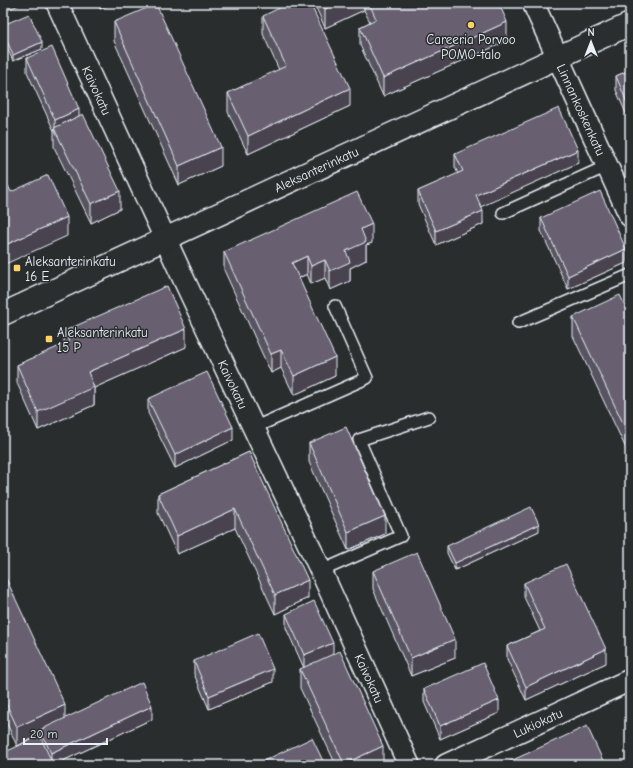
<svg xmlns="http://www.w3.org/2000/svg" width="633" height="768" font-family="'Comic Neue',sans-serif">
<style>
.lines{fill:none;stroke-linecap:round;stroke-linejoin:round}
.lane-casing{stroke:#e8f1f8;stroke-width:14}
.street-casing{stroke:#e8f1f8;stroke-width:24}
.secondary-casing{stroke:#e8f1f8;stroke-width:25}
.lane{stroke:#2a2d2e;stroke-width:11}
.street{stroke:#2a2d2e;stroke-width:21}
.secondary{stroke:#2a2d2e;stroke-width:22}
.wall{fill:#595361;stroke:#e8f1f8}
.shaded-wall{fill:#49434f;stroke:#e8f1f8}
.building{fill:#686071;stroke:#e8f1f8}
.poi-dot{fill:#ffd166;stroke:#2a2d2e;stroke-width:1.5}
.labels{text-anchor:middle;stroke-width:3;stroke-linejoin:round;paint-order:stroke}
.poi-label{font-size:13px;fill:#e8f1f8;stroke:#2a2d2e;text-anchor:start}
.street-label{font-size:13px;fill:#e8f1f8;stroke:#2a2d2e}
</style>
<rect width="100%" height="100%" fill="#2a2d2e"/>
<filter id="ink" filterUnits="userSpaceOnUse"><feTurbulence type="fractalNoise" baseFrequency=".025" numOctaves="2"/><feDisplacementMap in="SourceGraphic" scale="8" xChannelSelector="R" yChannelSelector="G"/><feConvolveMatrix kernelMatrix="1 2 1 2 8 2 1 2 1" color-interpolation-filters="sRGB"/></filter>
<g filter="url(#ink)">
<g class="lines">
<defs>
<g id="lane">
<polyline points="503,213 607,166"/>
<polyline points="518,323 630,275"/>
<polyline points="253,428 367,378 335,306"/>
<polyline points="321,571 401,536 359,440 429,417"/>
</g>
<g id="street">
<path id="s1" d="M57,3l128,279 136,289 88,194"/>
<path id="s2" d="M533,3l97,213"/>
<path id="s3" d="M446,765l184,-85"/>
</g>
<g id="secondary">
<path id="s4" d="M3,314l627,-290"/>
</g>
</defs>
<!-- lane casing -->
<use href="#lane" class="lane-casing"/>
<!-- street casing -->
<use href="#street" class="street-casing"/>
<!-- secondary casing -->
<use href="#secondary" class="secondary-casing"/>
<!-- lane -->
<use href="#lane" class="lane"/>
<!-- street -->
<use href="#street" class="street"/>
<!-- secondary -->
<use href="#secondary" class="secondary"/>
</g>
<!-- wall -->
<g class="wall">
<polygon points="97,3 112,3 100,9"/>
<polygon points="314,3 499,3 507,41 383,96 360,45 360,27 370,22 364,10 325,28"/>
<polygon points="263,16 350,106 248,154 228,112 228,93 279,70 263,34"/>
<polygon points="114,22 221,166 179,185 114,41"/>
<polygon points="3,25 42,49 13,61 3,39"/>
<polygon points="27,58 79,116 120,209 91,223 54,147 54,131 27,72"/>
<polygon points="630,70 630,123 616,90 616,76"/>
<polygon points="455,154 578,163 481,206 483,224 436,245 418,204 418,191 458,174 455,167"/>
<polygon points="541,218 626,263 568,289 541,231"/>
<polygon points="372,243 366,245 366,260 350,268 350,281 330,290 325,278 311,284 307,274 299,278 335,376 294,395 281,368 271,373 224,270 224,252"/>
<polygon points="573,317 630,317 630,457 573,336"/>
<polygon points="64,331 186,347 94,388 94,405 38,430 17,383 17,365 64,345"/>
<polygon points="148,399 233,440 175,468 148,413"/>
<polygon points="309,443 385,534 348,550 309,462"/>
<polygon points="249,452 308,598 275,614 235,528 177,554 158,513 158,494"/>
<polygon points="539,531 455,570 447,553 447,546"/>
<polygon points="373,571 455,658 411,676 373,589"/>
<polygon points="3,572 65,718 152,719 54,765 3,765 40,736 40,735 17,746 3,715"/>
<polygon points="524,583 606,663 526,700 507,659 507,646 540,631 524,597"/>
<polygon points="286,614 333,655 383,764 381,765 336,765 300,688 300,669 304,668 286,628"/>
<polygon points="194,661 273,682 209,709 194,674"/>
<polygon points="424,689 499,713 440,739 424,702"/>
</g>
<!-- shaded-wall -->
<g class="shaded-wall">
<polygon points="3,3 23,3 3,12"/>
<polygon points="100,3 112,3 100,9"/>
<polygon points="339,3 364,3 364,10 325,28 325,9"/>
<polygon points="507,22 507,41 383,96 383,78"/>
<polygon points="42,42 42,49 13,61 13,55"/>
<polygon points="350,88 350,106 248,154 248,136"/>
<polygon points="79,109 79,122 55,130 55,120"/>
<polygon points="221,147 221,166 179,185 179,166"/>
<polygon points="578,150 578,163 476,209 476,195"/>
<polygon points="120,191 120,209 91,223 91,204"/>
<polygon points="483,211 483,224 436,245 436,231"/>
<polygon points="67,217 67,236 3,265 3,246"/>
<polygon points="372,224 372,243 366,245 366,260 350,268 350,281 330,290 330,271 346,251 361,229"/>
<polygon points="626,249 626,263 568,289 568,276"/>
<polygon points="307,256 307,274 292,281 292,263"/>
<polygon points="325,260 325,278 311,284 311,266"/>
<polygon points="186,329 186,347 94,388 94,405 38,430 38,412 88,372"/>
<polygon points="281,350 281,368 271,373 271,354"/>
<polygon points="335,357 335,376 294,395 294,376"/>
<polygon points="233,427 233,440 175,468 175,455"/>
<polygon points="235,509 235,528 177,554 177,536"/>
<polygon points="385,516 385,534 348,550 348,532"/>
<polygon points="539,524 539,531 455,570 455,563"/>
<polygon points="308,580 308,598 275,614 275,595"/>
<polygon points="455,639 455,658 411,676 411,658"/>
<polygon points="333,643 333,656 304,669 304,655"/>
<polygon points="606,649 606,663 526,700 526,687"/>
<polygon points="273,669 273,682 209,709 209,696"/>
<polygon points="499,700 499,713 440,739 440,726"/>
<polygon points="65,705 65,723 40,730 40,735 17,746 17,727"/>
<polygon points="152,706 152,719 54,765 51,765 51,753"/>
<polygon points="383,746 383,764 381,765 344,765 344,764"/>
<polygon points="51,760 51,765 39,765"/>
</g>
<!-- building -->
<g class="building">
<polygon points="289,3 310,3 350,88 248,136 228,93 286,66 263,16"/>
<polygon points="322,3 339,3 325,9"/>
<polygon points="369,3 499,3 507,22 383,78 360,27 376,19"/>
<polygon points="156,4 221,147 179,166 114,22"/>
<polygon points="29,14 42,42 13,55 3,32 3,25"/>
<polygon points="52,47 79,109 55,120 27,58"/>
<polygon points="630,70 630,110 616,76"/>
<polygon points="559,108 578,150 476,195 483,211 436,231 418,191 463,171 455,154"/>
<polygon points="83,114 120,191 91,204 54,128"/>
<polygon points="48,175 67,217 3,246 3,182 6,181 11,192"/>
<polygon points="600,191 626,249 568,276 541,218"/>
<polygon points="357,192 372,224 361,229 366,242 346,251 350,262 330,271 325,260 311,266 307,256 292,263 335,357 294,376 281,350 271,354 224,252"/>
<polygon points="167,286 186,329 88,372 94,387 38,412 17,365 69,342 64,331"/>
<polygon points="620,295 630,317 630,438 573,317"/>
<polygon points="207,372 233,427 175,455 148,399"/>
<polygon points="346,427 385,516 348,532 309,443"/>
<polygon points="249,452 308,580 275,595 235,509 177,536 158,494"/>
<polygon points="531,507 539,524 455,563 447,546"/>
<polygon points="417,552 455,639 411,658 373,571"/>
<polygon points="566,564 606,649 526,687 507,646 545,629 524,583"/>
<polygon points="3,572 65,705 17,727 3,697"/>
<polygon points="314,601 333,643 304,655 286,614"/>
<polygon points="258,633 273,669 209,696 194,661"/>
<polygon points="340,651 383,746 344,764 300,669"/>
<polygon points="483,663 499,700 440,726 424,689"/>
<polygon points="142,682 152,706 51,753 40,730"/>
<polygon points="587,726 605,765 502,765"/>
<polygon points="40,736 51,760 40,765 3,765 3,753"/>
<polygon points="312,738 325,765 255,765"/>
</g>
</g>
<!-- markers -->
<g class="poi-dot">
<circle cx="471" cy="25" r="4"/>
<rect x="13" y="264" width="8" height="8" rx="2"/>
<rect x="45" y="335" width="8" height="8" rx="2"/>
</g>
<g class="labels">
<!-- poi labels -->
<g class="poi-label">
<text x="471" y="44" text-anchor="middle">Careeria Porvoo<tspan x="471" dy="15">POMO-talo</tspan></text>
<text x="25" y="266">Aleksanterinkatu<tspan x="25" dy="15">16 E</tspan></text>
<text x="57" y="337">Aleksanterinkatu<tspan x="57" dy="15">15 P</tspan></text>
</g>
<!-- street labels -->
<g class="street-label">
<text dy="5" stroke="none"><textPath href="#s1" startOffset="96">Kaivokatu</textPath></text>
<text dy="5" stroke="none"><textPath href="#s2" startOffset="117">Linnankoskenkatu</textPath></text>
<text dy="5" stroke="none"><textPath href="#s4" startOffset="345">Aleksanterinkatu</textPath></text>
<text dy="5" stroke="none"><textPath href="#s1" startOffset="420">Kaivokatu</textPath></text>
<text dy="5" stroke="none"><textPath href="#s1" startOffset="744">Kaivokatu</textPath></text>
<text dy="5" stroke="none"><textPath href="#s3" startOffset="101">Lukiokatu</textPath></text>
</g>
</g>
<!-- margin -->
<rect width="633" height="768" fill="none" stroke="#2a2d2e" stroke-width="16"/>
<rect x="8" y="8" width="617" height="752" fill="none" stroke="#e8f1f8" stroke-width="1.5" filter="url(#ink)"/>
<!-- north arrow -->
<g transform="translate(591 42)" stroke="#2a2d2e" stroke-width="3" paint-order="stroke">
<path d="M0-3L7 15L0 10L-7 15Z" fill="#e8f1f8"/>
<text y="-6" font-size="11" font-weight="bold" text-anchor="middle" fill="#e8f1f8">N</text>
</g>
<!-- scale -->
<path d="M24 738v6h83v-6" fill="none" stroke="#e8f1f8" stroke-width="2"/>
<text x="30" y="738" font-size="12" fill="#e8f1f8" stroke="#2a2d2e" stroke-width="3" paint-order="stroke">20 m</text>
</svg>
